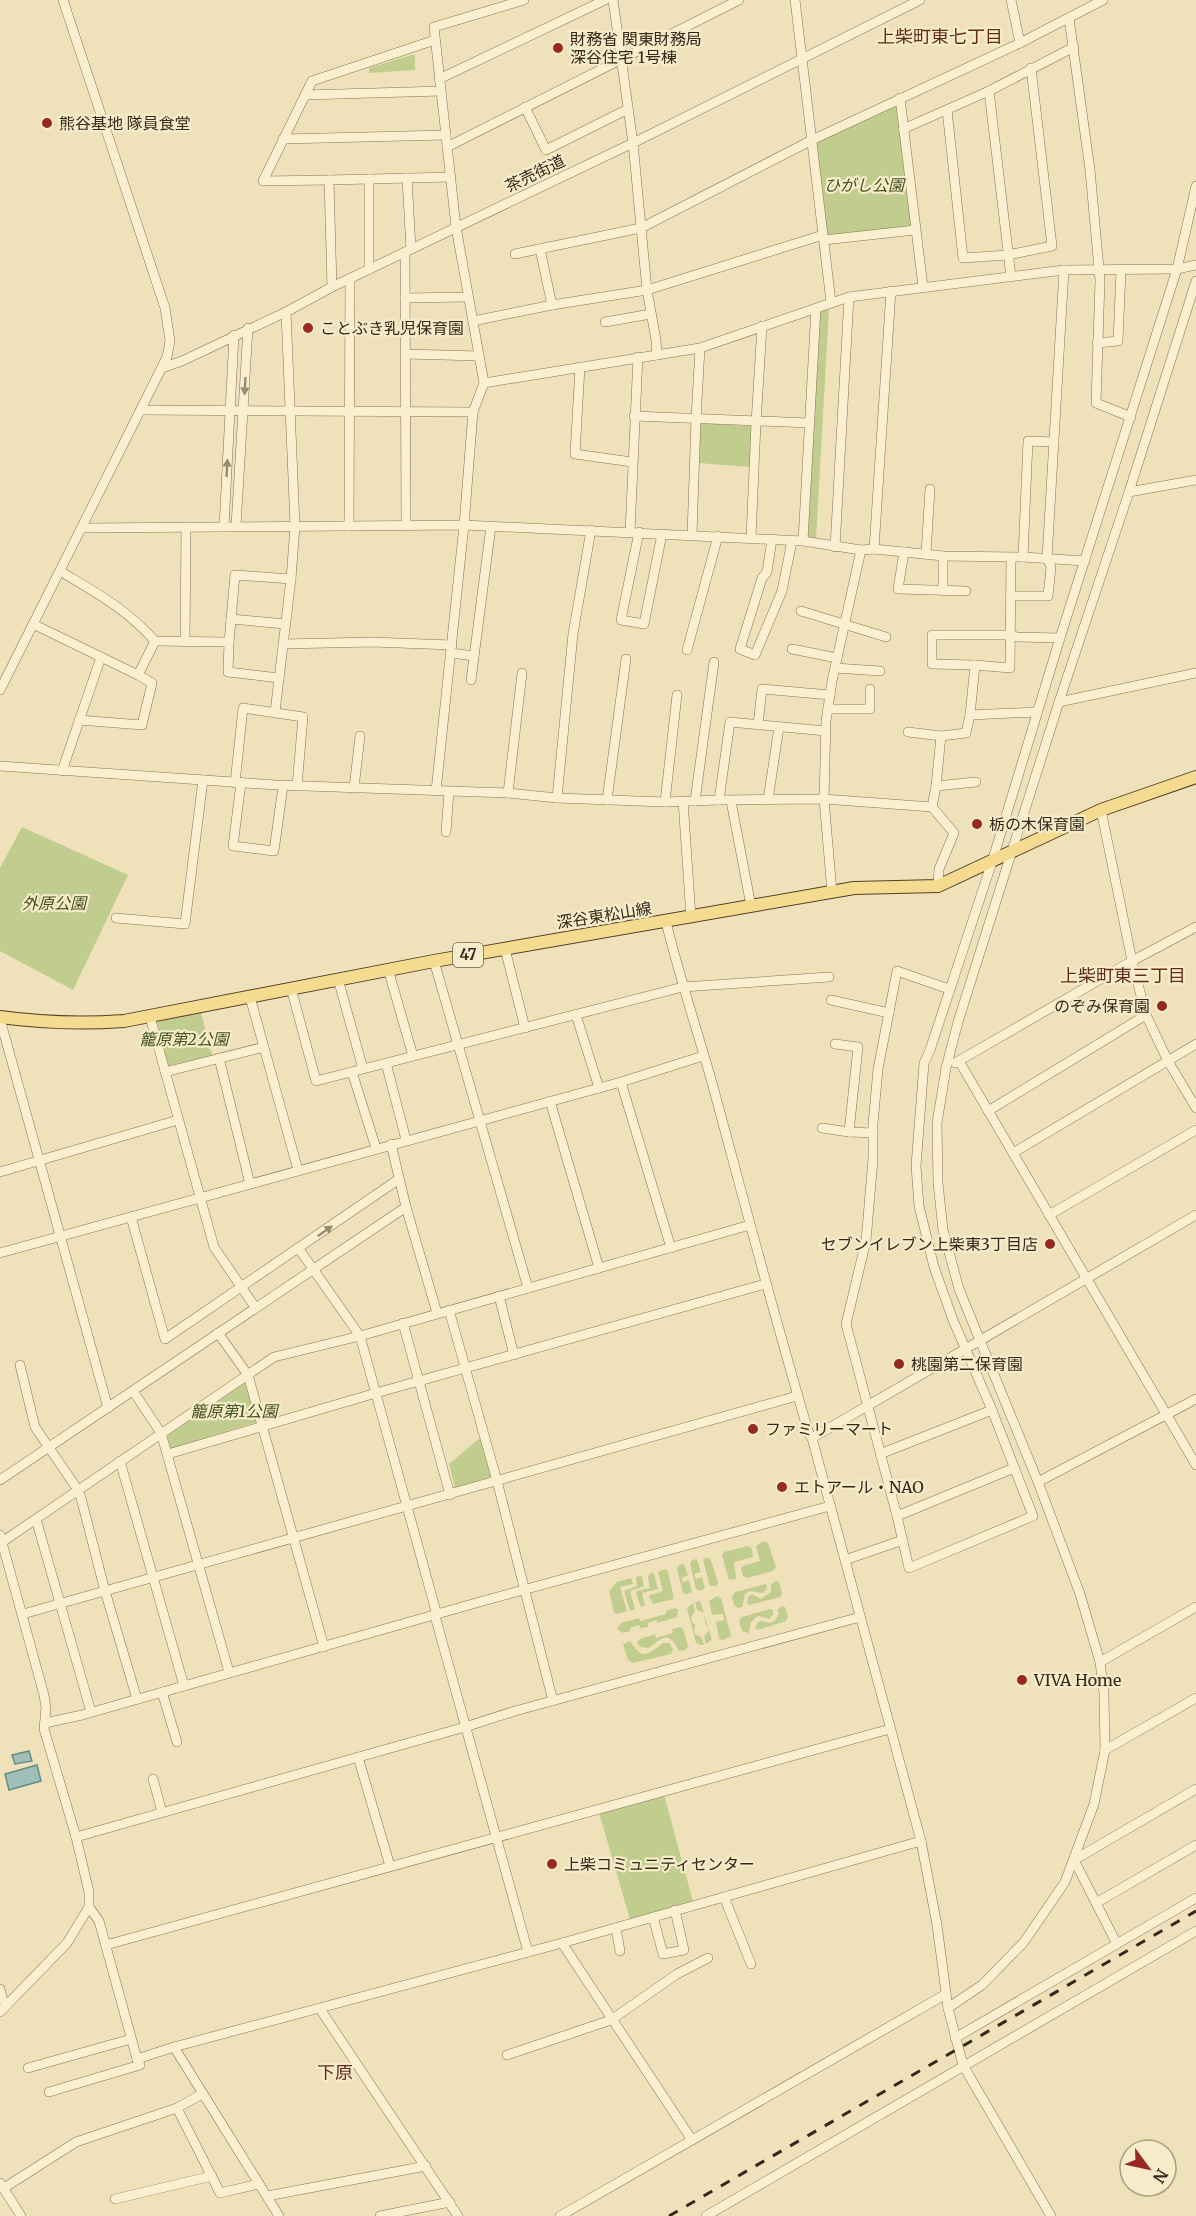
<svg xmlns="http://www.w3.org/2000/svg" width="1196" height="2216" font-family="Merriweather,'Noto Sans JP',serif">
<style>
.green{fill:#c1cc8f}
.water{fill:#9fbfb8;stroke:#678c85;stroke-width:1.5}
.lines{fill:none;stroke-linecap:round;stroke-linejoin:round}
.minor-casing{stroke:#867255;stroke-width:10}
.major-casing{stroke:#533f2a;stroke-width:14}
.minor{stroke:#faefce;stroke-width:9}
.major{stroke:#f5db90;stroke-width:12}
.rail{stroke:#34281a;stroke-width:3;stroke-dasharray:10 10;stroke-linecap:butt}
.oneway{fill:#978c74}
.poi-dot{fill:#962923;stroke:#f6ecca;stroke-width:2}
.labels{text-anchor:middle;stroke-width:4.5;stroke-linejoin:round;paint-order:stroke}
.shield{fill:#f6ecca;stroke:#6e634f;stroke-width:1.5}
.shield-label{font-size:15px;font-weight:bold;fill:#34281a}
.poi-label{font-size:16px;fill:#34281a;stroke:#f6ecca;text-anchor:start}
.street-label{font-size:16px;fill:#34281a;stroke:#f6ecca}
.park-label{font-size:16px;font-style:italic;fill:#425120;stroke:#f6ecca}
.neighbourhood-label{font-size:18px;fill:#622c18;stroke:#f6ecca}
</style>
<rect width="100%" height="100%" fill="#efe2bb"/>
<!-- green -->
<g class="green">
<polygon points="415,54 415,70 369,73 369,68"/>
<polygon points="900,98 915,230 824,240 812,140"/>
<polygon points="829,309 816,539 806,538 818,313"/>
<polygon points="702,423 750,426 753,431 750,467 698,463 700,426"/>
<polygon points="22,827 128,875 73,990 0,951 0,868"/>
<polygon points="201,1012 212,1055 167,1066 157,1019"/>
<polygon points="245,1383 257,1422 170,1449 167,1434"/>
<polygon points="481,1437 493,1476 455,1488 449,1464"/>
<polygon points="763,1541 768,1543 776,1567 773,1571 747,1578 743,1576 741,1569 743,1566 760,1561 756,1546"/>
<polygon points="748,1546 752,1549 753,1557 734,1562 736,1579 729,1580 722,1555 724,1552"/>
<polygon points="705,1558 709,1558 711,1560 718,1583 716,1586 710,1586 703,1560"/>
<polygon points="697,1559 701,1572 694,1574 696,1579 702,1577 705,1588 700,1591 696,1589 690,1564 692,1560"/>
<polygon points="684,1564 688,1575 682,1578 683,1582 689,1580 692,1592 686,1594 683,1593 677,1569 679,1565"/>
<polygon points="665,1569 668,1571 674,1599 653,1604 649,1597 650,1595 663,1591 658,1572"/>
<polygon points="652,1572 654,1574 658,1589 642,1593 645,1605 641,1607 636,1593 637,1591 650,1588 648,1576"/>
<polygon points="642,1576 644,1586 630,1591 635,1609 630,1611 624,1591 637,1586 636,1577"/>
<polygon points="631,1578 633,1584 620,1587 627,1611 617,1614 614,1613 609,1591 617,1582"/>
<polygon points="776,1581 779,1582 782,1593 780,1597 750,1605 747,1603 748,1597 752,1594 761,1599 771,1592 771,1584"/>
<polygon points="766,1584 767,1588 763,1593 750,1591 745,1594 742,1607 738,1608 734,1605 732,1597 735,1592"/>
<polygon points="717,1596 721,1598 731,1636 723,1640 719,1639 716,1622 724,1620 723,1614 712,1615 709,1601"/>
<polygon points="700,1601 712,1640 706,1644 704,1637 709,1630 705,1622 704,1613 697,1610 695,1602"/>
<polygon points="693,1603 695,1611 691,1617 692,1622 696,1625 694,1629 695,1634 702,1638 704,1645 700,1645 696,1643 687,1608"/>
<polygon points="782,1606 785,1607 788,1617 786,1621 758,1630 755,1628 758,1622 762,1621 770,1623 775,1621 779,1614 777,1610"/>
<polygon points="675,1608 678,1610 677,1617 657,1623 657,1620 648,1623 648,1627 640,1628 639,1625 630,1628 630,1631 623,1633 617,1629 621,1623 639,1618 640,1621 666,1614 666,1611"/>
<polygon points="770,1609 773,1610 773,1615 769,1619 758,1616 751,1622 749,1633 742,1631 739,1621 742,1617"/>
<path d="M680,1627l3,2 5,17 -2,4 -7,1c-10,-20 -16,-15 -30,-3l-9,-1 -3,-4 3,-4 15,-5 1,4 17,-5 -1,-4z"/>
<path d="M630,1641c13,20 17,14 33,2h6l4,6 -2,5 -38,9 -5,-3 -5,-16z"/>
<polygon points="663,1791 694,1905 631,1923 598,1809"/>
</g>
<!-- water -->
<g class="water">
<polygon points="29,1751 32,1761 15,1764 12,1755"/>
<polygon points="37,1765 41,1781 9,1790 5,1774"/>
</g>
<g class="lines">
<defs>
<g id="minor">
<polyline points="613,0 633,143 647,290 656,340 657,355"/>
<polyline points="795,0 831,302"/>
<polyline points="1011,0 1020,43"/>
<polyline points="1069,18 1090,170 1100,280 1096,403 1131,417"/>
<polyline points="439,79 605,0"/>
<polyline points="989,91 1011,277"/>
<polyline points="305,95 441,91"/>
<polyline points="900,98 923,287"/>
<polyline points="525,107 546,150 628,109"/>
<polyline points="947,110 963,258 1008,255 1052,246 1031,68"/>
<polyline points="903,129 989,91 1074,47"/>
<polyline points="283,139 446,135"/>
<polyline points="447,147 739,0"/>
<polyline points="407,178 411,249"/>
<polyline points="369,179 369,269"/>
<polyline points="329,180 263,181 312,81 435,40"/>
<polyline points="824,240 915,230"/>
<polyline points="540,249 552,305"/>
<polyline points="405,252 406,526"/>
<polyline points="515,254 641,228 812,140 1020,43 1103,0"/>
<polyline points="332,287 329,180 451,177"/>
<polyline points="405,298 468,297"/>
<polyline points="473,321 552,305 647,290 823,235"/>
<polyline points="605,322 651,314"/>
<polyline points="1097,343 1118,341 1121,270"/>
<polyline points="405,354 479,356"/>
<polyline points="580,367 575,454 632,462"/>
<polyline points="162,368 182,361 286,312 332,287 633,143 920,0"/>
<polyline points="484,383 700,348 849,297 1064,270 1177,269 1196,265"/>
<polyline points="141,410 473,412"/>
<polyline points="634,416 809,423"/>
<polyline points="1129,492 1196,281"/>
<polyline points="236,526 248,328"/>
<polyline points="349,526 350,278"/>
<polyline points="224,527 234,335"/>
<polyline points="82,528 464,525 803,541 861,550 874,549 943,556 1023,557 1085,561"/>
<polyline points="630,532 638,357"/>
<polyline points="639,532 621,620 644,624 662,534"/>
<polyline points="692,535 696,419 700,348"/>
<polyline points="751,538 756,423 762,326"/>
<polyline points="772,539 767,572 762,578 740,649 755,655 782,591 792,541"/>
<polyline points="803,541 816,308"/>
<polyline points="835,547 849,297"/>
<polyline points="874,549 891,291"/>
<polyline points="904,552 898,589 966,591"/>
<polyline points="926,554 930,489"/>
<polyline points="943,556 943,591"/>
<polyline points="1023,557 1028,441 1054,442"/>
<path d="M60,571c38,23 65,37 95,70l74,1 -1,30 51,6"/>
<polyline points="1011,596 1048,596 1051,567 1047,558 1064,270"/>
<polyline points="801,611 886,637"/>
<polyline points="231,619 285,624"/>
<polyline points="33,624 138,675 155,641"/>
<polyline points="185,642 186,527"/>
<polyline points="229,642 235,575 291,579"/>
<polyline points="283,644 372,642 452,645"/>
<polyline points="792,649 837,658"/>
<polyline points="687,650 718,536"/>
<polyline points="451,653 474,656"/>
<polyline points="975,665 1010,668 1011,558"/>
<polyline points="835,668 880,671"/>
<polyline points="471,680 491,526"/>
<polyline points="0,690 167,357 170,341 165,308 63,0"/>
<polyline points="1059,702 1196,673"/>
<polyline points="828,709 870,709 870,689"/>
<polyline points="275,712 291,579 295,526 286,312"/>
<polyline points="970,715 1037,712"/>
<polyline points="79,720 142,725 152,683 138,675"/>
<polyline points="758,725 762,689 830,695"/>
<polyline points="908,732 941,736 966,733 970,715 975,665 932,664 932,635 1010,635 1017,637 1060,638"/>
<polyline points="0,766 276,785 508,793 557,798 665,802 719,800 824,799 932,807"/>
<polyline points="62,771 101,657"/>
<polyline points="235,783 243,708 303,717 297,786"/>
<polyline points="241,783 233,846 274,851 283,786"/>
<polyline points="936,786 976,782"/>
<polyline points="354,788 360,736"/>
<polyline points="436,791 464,525 473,412 484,383 456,227 434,27 524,0"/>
<polyline points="508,793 522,673"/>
<polyline points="557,798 573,634 591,530"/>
<polyline points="607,800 626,659"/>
<polyline points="719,800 730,722 826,731"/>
<polyline points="768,800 779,727"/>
<polyline points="683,801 691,917"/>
<polyline points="695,801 714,662"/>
<polyline points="731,801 751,906"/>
<polyline points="665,802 677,695"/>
<polyline points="1101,810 1132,961 1146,1015 1168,1061 1196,1108"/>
<polyline points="446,832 449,792"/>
<polyline points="938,886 939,869 954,833 932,807 936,786 941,736"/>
<polyline points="832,892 824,799 826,721 832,681 861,550"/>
<polyline points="116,918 185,924 203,780"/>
<path d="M666,922c13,53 30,105 45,157 32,118 63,237 98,355l3,4 109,403 16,84 11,83 15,57 8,14 80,137"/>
<polyline points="505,949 525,1028"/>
<polyline points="434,961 528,1288"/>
<polyline points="388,969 413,1056"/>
<polyline points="338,979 363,1069"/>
<polyline points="291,988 316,1081 683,987 829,977"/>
<polyline points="949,989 897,971 878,1069 873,1124 873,1159 866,1241 846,1324 897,1516 909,1568 1033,1516 992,1410 953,1320 934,1267 919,1206 916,1166 924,1063 930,1050 992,862 1060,638 1177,269 1196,186"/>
<polyline points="250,997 298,1170"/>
<polyline points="831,1000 889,1013"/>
<polyline points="576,1015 599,1088"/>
<polyline points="150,1017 214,1247 255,1307"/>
<polyline points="0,1019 108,1408"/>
<polyline points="219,1058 250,1184"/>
<polyline points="959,1061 1196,1465"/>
<polyline points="386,1063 406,1140"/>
<polyline points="955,1063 1132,961 1196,927"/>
<polyline points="165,1072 264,1047"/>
<polyline points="352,1072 376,1148"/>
<polyline points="621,1082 671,1248"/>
<polyline points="550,1101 599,1268"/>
<polyline points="988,1111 1146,1015"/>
<polyline points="822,1128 849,1132 858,1047 835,1044"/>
<polyline points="849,1132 873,1133"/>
<polyline points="391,1144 406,1207 437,1313"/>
<polyline points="1013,1153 1196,1044"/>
<polyline points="0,1172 178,1120"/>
<polyline points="1049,1215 1196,1130"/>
<polyline points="131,1217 165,1339 399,1179"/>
<polyline points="299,1249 360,1336 437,1615"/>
<polyline points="0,1253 621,1082 703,1056"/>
<polyline points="499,1296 514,1355"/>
<polyline points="449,1310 497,1481 553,1701"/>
<polyline points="403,1323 450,1495"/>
<polyline points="218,1333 248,1375 324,1647"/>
<polyline points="20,1365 35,1427 78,1490 81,1498 105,1591 137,1699"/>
<polyline points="133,1391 161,1433 229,1672"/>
<polyline points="812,1438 1196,1215"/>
<polyline points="168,1454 376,1393 765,1284"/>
<polyline points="880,1454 992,1410"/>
<polyline points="120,1461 184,1686"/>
<polyline points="0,1480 406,1207"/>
<polyline points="1038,1482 1196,1399"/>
<polyline points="897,1516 1014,1468"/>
<polyline points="36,1519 91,1712"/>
<polyline points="0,1535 44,1695 46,1708 44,1729 76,1837 89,1892 89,1907 67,1943 0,2012"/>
<polyline points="2,1542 274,1357 360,1336 750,1225"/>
<polyline points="845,1560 903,1540"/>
<polyline points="23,1614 797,1396"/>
<polyline points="435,1616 528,1952"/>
<polyline points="1100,1662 1196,1607"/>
<polyline points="162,1692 177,1742"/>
<polyline points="45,1723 82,1715 483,1601 830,1506"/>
<polyline points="1105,1750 1196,1698"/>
<polyline points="358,1757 390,1866"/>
<polyline points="153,1779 162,1812"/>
<polyline points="76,1837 465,1727 515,1711 860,1617"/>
<polyline points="1074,1860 1096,1903 1196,1845"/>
<polyline points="1074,1860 1196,1789"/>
<polyline points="724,1897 751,1964"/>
<polyline points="1096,1903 1117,1944"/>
<polyline points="89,1907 99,1921 137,2059 174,2047 562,1943 921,1841"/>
<polyline points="653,1917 663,1954 684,1950 675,1910"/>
<polyline points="616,1928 620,1951"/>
<polyline points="562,1943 692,2140"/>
<polyline points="106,1945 890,1729"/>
<polyline points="0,1989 3,2001"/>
<polyline points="948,2008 982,1985 1024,1942 1065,1882 1094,1804 1105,1750 1104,1694 1100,1662 1080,1594 1038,1482 959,1289 943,1230 938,1183 937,1123 946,1068 958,1022 1059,702 1129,492 1196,480"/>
<polyline points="320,2009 458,2216"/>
<polyline points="955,2038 1196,1898"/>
<polyline points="174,2047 279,2216"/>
<polyline points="507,2055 611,2020 677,1974 708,1958"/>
<polyline points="28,2068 131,2039"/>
<polyline points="49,2092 140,2065 137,2059"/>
<polyline points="177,2108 220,2193 259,2184"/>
<polyline points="0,2183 21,2216"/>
<polyline points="4,2188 76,2142 177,2108 202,2094"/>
<polyline points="267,2196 426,2166"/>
<polyline points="115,2199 212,2176"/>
<polyline points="380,2216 450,2202"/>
<polyline points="560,2216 946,1994"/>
<polyline points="706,2216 1196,1931"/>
</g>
<path id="major" d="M0,1017c43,6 81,7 124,4l310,-60 420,-73 84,-2 163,-76 95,-33"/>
</defs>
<!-- minor casing -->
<use href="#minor" class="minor-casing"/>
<!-- major casing -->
<use href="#major" class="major-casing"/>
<!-- minor -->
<use href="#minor" class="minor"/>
<!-- major -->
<use href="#major" class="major"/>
<!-- rail -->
<polyline class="rail" points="669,2216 1196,1911"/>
</g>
<!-- one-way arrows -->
<defs><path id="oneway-solid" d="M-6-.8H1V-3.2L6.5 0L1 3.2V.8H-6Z" transform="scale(1.5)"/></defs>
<g class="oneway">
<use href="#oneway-solid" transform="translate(245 386) rotate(93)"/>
<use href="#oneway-solid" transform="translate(227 468) rotate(-87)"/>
<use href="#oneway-solid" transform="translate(325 1231) rotate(-35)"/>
</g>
<!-- markers -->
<g class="poi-dot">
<circle cx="558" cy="48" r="6"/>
<circle cx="47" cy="123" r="6"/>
<circle cx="308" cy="328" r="6"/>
<circle cx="977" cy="824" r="6"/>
<circle cx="1162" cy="1006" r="6"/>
<circle cx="1050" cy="1244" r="6"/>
<circle cx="899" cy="1364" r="6"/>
<circle cx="753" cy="1429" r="6"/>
<circle cx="782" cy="1487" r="6"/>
<circle cx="1022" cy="1680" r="6"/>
<circle cx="552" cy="1864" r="6"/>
</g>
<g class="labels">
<!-- shield labels -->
<rect class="shield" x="453" y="943" width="30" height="24" rx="4.5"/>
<g class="shield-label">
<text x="468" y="960">47</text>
</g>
<!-- poi labels -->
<g class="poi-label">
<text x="570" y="45">財務省 関東財務局<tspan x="570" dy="18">深谷住宅 1号棟</tspan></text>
<text x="59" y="129">熊谷基地 隊員食堂</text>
<text x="320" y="334">ことぶき乳児保育園</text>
<text x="989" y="830">栃の木保育園</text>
<text x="1150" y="1012" text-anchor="end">のぞみ保育園</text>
<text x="1038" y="1250" text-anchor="end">セブンイレブン上柴東3丁目店</text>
<text x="911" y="1370">桃園第二保育園</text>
<text x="765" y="1435">ファミリーマート</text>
<text x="794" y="1493">エトアール・NAO</text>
<text x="1034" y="1686">VIVA Home</text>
<text x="564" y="1870">上柴コミュニティセンター</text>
</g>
<!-- street labels -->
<g class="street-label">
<text transform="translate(535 173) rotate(-26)" y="6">茶売街道</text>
<text transform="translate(604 915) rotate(-9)" y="6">深谷東松山線</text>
</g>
<!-- park labels -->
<g class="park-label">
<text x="864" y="191">ひがし公園</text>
<text x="54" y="909">外原公園</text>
<text x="184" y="1045">籠原第2公園</text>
<text x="234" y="1417">籠原第1公園</text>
</g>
<!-- neighbourhood labels -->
<g class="neighbourhood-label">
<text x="940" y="43">上柴町東七丁目</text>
<text x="1123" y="982">上柴町東三丁目</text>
<text x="335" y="2079">下原</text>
</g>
</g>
<!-- north arrow -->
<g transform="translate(1148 2168) rotate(123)"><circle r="28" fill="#f6ecca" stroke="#a89e84" stroke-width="1.5"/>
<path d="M0-4.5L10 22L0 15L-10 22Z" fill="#962923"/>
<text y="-9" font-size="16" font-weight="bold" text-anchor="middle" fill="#34281a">N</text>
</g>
</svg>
